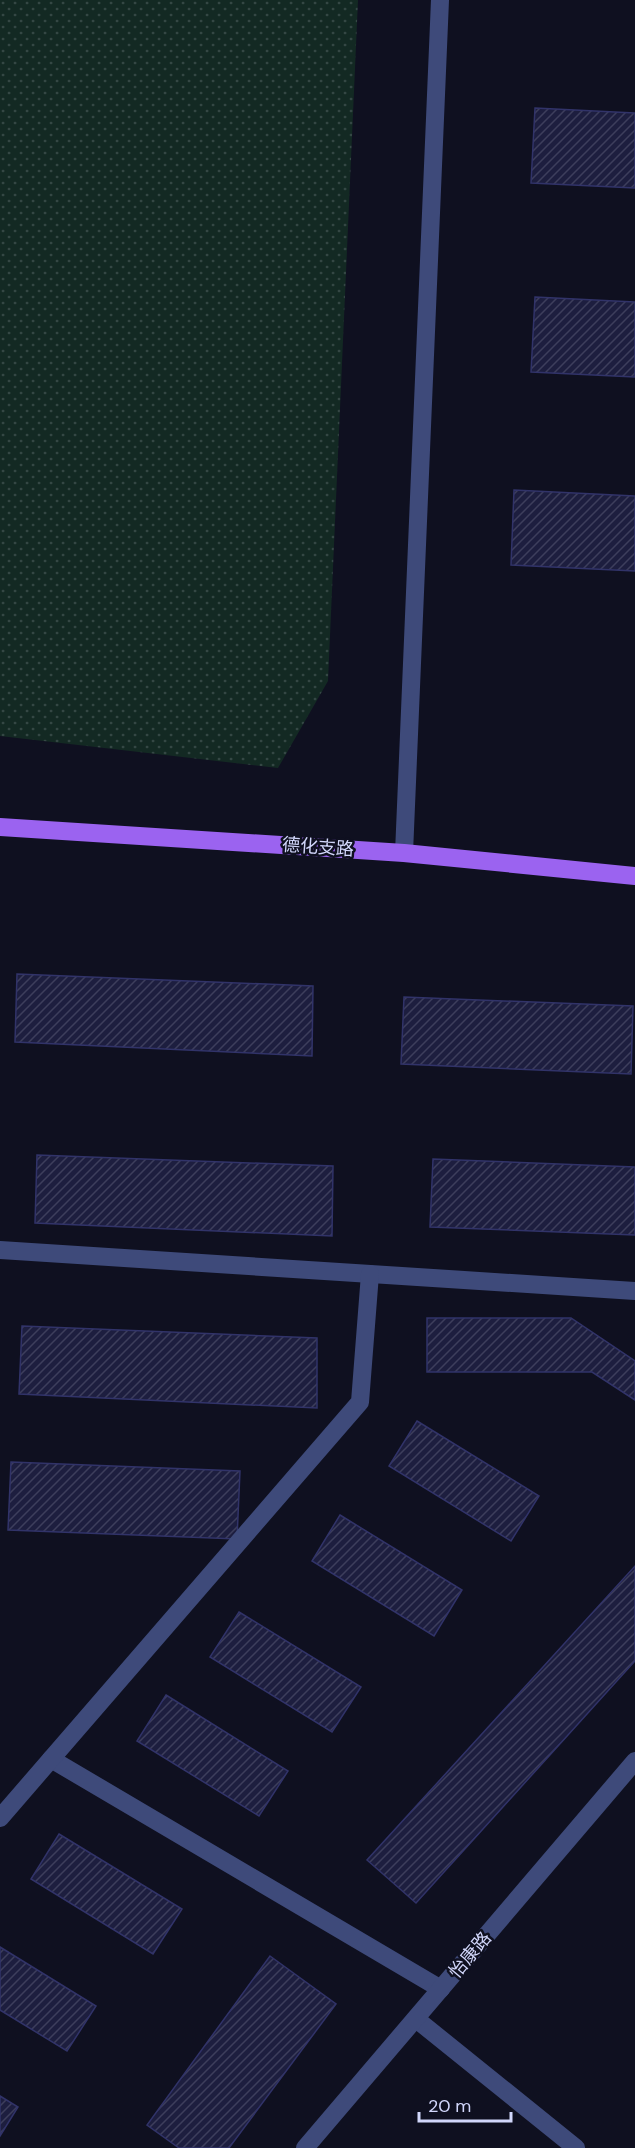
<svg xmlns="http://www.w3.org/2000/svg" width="635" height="2148" font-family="'DM Sans','Noto Sans SC',sans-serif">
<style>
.park{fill:url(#park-dots)}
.building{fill:url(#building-hatch);stroke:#313369;stroke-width:1.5}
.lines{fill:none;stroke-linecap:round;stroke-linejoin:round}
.minor{stroke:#3e4a7a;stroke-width:18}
.major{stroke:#9b63f0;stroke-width:18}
.labels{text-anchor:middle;stroke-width:5;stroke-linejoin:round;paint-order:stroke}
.street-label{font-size:18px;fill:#d2d7fb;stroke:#0f1020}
</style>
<defs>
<pattern id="park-dots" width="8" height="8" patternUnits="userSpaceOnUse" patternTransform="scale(1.5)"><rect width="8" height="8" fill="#132923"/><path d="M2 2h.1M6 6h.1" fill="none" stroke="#344744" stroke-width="1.8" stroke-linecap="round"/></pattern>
<pattern id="building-hatch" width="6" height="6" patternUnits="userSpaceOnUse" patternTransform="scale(1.5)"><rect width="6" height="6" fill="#1d1e3f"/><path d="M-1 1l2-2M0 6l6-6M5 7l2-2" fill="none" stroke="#3d3e5c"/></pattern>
</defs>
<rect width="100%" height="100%" fill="#0f1020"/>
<!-- park -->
<polygon class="park" points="0,0 358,0 328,681 278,768 0,736"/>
<!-- building -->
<g class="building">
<polygon points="535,108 635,113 635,188 531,183"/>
<polygon points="535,297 635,302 635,377 531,372"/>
<polygon points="514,490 635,496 635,571 511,565"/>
<polygon points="17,974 313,986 312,1056 15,1042"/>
<polygon points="404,997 633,1006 631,1074 401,1064"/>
<polygon points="37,1155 333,1166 332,1236 35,1223"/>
<polygon points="433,1159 635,1167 635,1235 430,1227"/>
<polygon points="427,1318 571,1318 635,1361 635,1400 592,1372 427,1372"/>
<polygon points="22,1326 317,1338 317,1408 19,1394"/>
<polygon points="417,1421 539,1496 511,1541 389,1466"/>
<polygon points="11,1462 240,1471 237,1539 8,1530"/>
<polygon points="340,1515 462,1590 434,1636 312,1561"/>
<polygon points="635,1566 635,1661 416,1903 367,1860"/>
<polygon points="239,1612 361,1687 332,1732 210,1657"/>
<polygon points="166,1695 288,1771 259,1816 137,1741"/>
<polygon points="59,1834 182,1909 153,1954 31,1879"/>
<polygon points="0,1947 96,2006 67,2051 0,2010"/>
<polygon points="270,1956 336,2004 229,2148 179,2148 147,2125"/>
<polygon points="0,2096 18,2107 0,2136"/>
</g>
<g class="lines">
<!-- minor -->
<g class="minor">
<polyline points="404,853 440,0"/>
<polyline points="0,1250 635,1291"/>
<polyline points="51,1759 441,1989"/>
<polyline points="0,1818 360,1402 370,1274"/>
<polyline points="416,2019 576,2148"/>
<polyline points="305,2148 635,1761"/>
</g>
<!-- major -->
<polyline class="major" points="0,827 404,853 635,876"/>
</g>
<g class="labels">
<!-- street labels -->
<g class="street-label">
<text transform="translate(318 847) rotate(4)" y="6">德化支路</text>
<text transform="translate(470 1955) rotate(-50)" y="6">怡康路</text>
</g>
</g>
<!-- scale -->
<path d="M419 2112v9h92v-9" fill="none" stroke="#d2d7fb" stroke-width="3"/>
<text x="428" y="2112" font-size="18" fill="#d2d7fb" stroke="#0f1020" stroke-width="4.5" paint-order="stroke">20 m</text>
</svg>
